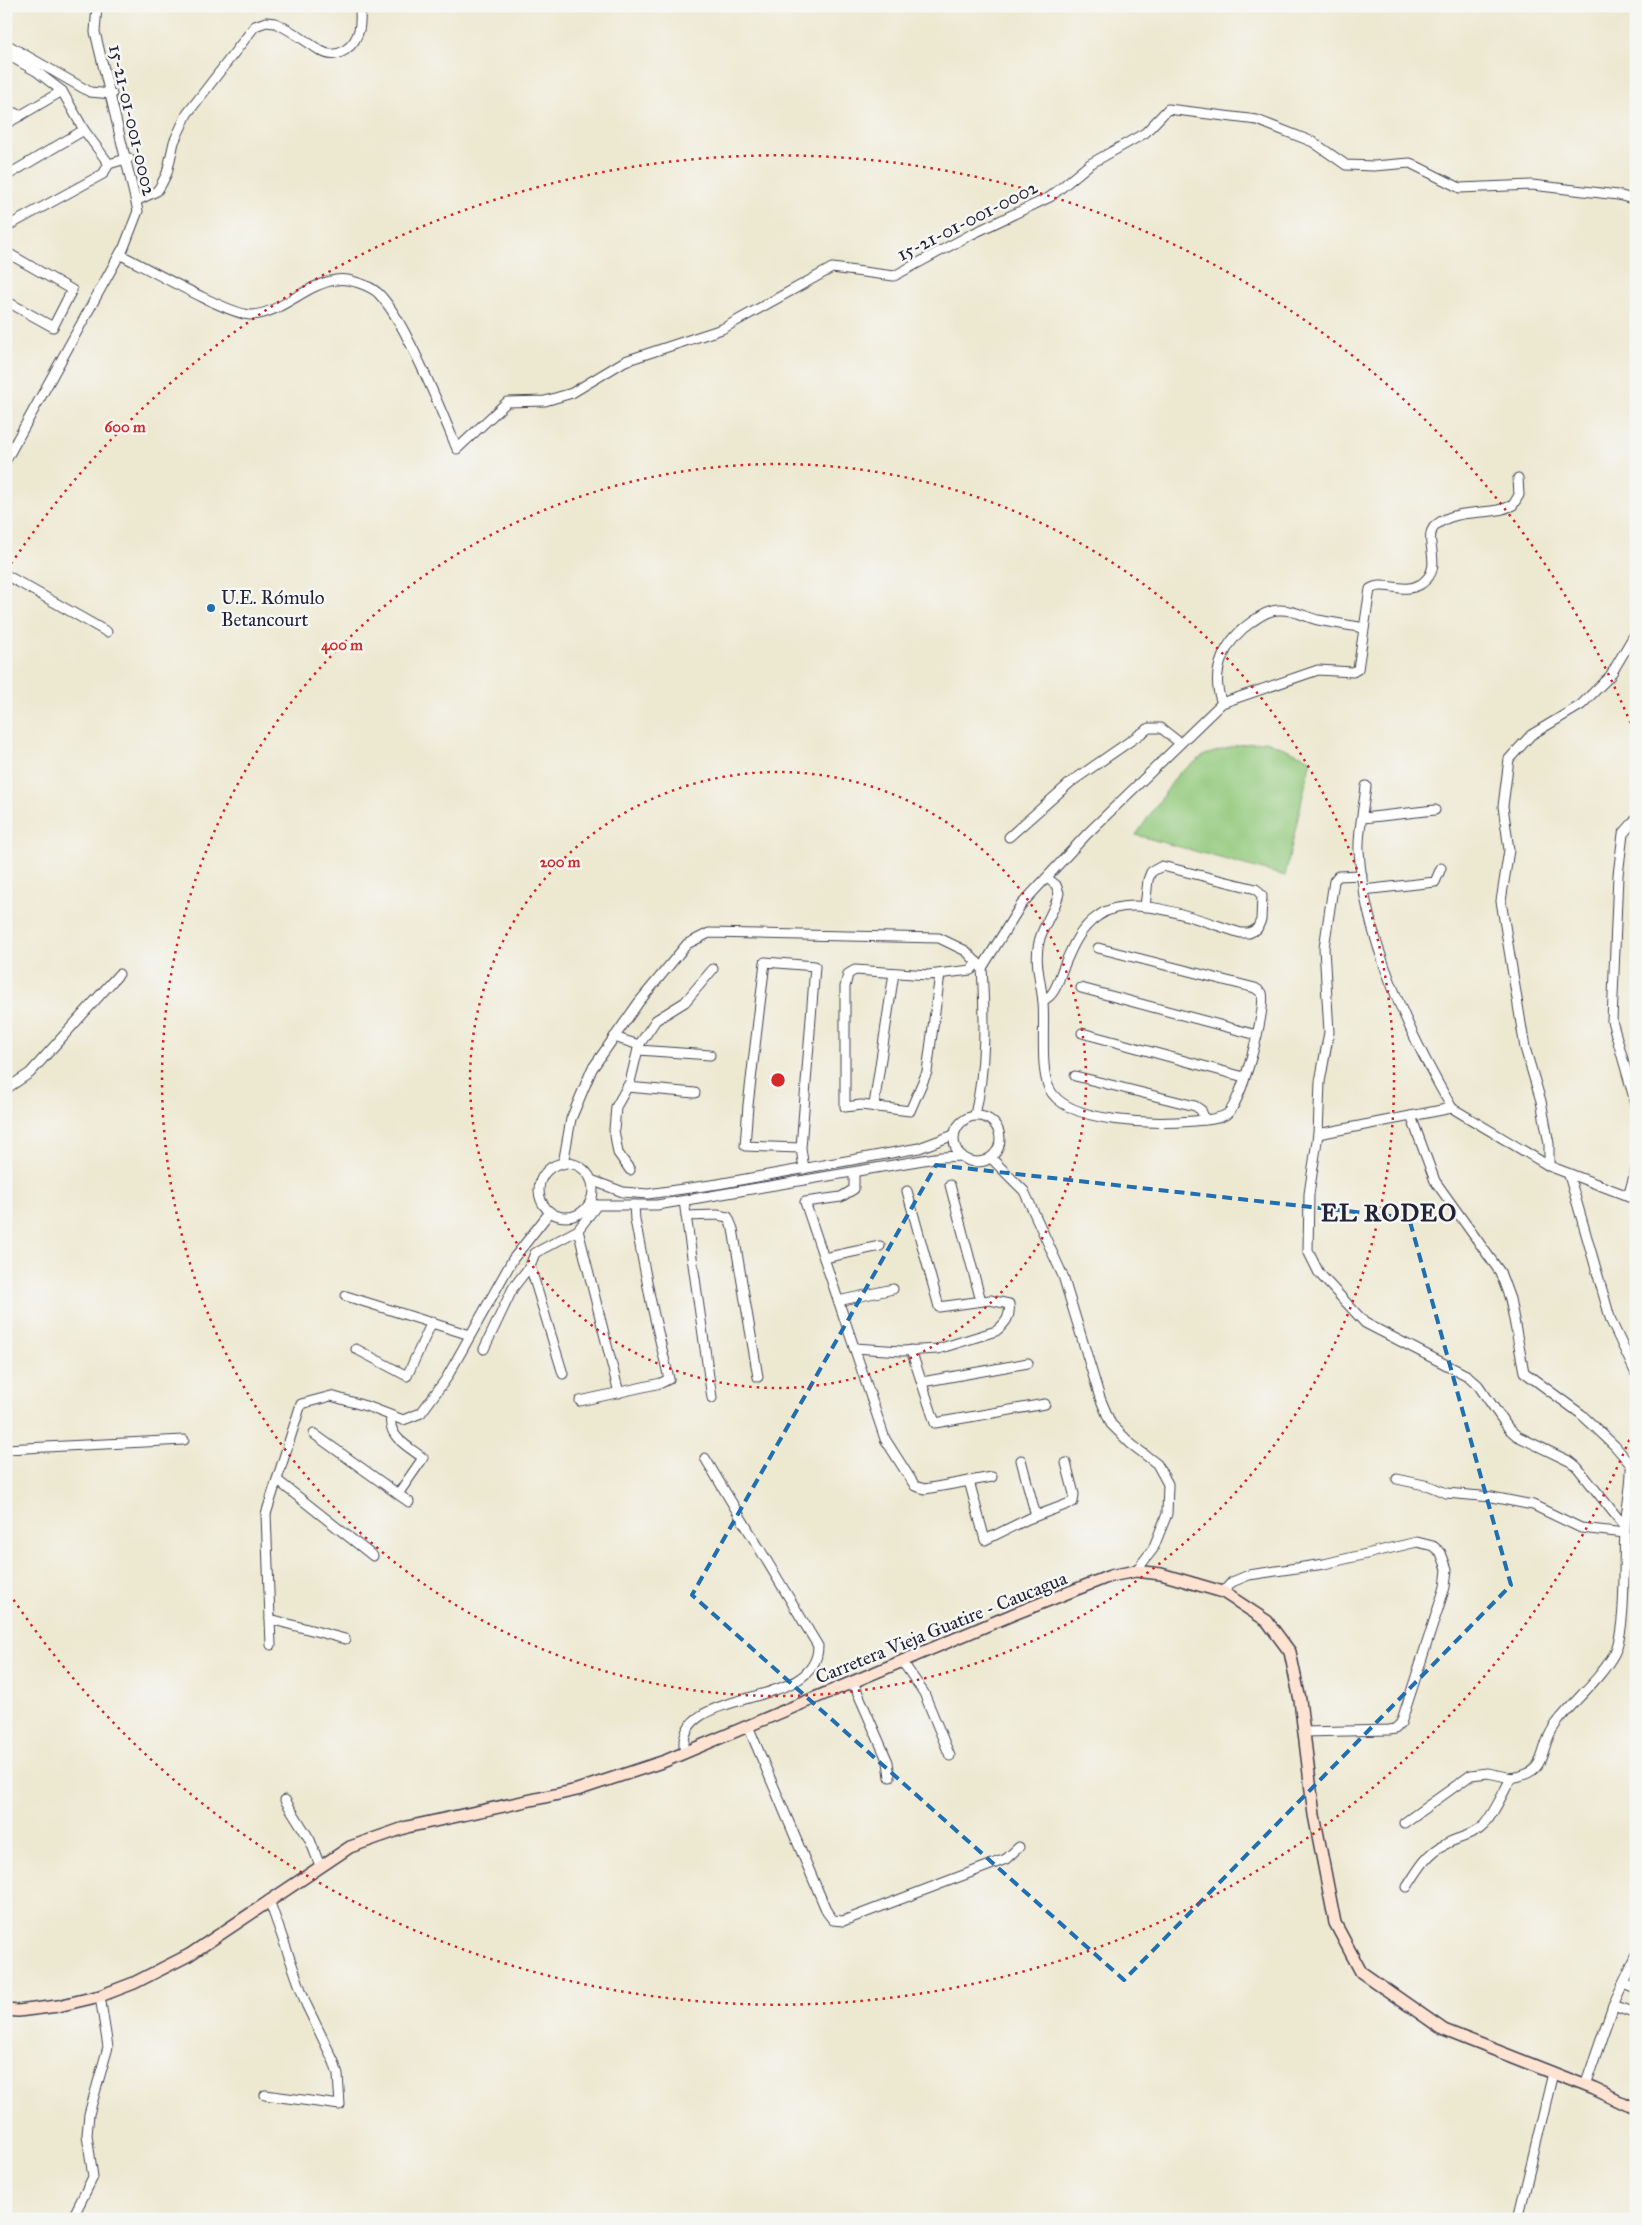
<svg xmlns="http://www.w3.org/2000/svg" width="1642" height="2225" font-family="'IM FELL Great Primer',serif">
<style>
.green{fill:#92c97b;stroke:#5a765b}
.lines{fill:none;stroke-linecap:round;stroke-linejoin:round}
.minor-casing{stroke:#404051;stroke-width:11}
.secondary-casing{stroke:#404051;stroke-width:14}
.minor{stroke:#fff;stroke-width:9}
.secondary{stroke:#fee3d2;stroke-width:11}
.marked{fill:none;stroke:#1f6fb2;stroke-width:4;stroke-dasharray:10 6;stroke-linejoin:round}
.ring{fill:none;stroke:#d62828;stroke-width:2.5;stroke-dasharray:2.5 5}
.poi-dot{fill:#1f6fb2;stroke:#f6f6f2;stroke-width:2}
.labels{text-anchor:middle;stroke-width:5;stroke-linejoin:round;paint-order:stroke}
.street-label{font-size:19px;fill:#22223b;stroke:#f6f6f2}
.poi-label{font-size:19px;fill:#22223b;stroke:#f6f6f2;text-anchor:start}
.district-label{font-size:24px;font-weight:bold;letter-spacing:1px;fill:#22223b;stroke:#f6f6f2}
.centre{fill:#d62828;stroke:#f6f6f2;stroke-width:2.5}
.ring-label{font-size:15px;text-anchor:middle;font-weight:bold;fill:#d62828;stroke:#f6f6f2;stroke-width:5;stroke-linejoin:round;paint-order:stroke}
</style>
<rect width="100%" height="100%" fill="#f6f6f2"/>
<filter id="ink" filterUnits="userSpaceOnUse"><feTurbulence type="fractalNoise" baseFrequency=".02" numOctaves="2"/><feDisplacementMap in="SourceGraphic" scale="10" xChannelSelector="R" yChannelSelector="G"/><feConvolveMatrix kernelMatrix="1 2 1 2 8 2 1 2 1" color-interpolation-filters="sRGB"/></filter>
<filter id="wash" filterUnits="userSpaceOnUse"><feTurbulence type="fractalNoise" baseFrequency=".0096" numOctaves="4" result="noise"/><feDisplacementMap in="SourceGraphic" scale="20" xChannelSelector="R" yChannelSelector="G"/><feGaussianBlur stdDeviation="1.12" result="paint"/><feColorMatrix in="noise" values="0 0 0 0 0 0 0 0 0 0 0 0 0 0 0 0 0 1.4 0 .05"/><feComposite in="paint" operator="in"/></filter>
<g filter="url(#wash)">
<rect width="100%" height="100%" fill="#ede8d0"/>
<!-- green -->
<polygon class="green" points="1266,741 1311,759 1285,876 1136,835 1178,774 1205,755 1238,745"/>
</g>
<g filter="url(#ink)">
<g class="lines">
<defs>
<g id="minor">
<path d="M97,6l-2,26 43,179 -17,44c24,12 110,61 131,60 30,-2 54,-31 84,-35 12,-2 33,5 42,13 13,13 23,32 31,48 18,35 33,71 48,108l50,-47 38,-1 27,-8 53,-32 97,-32 110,-61 62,8 76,-41 80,-38 40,-33 55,-31 23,-24 89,11 56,22 33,23 28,1 36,-3 50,25 72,-3 86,10 18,5"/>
<polyline points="6,44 90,92 112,94"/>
<polyline points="6,54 36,71 62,91 84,130 109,164"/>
<polyline points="6,108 20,116"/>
<polyline points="6,124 62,91"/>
<polyline points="6,176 84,130"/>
<path d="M136,201l21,-10 4,-6 6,-12 7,-31 13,-28 68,-88 11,-4 9,1c17,7 31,19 46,28 17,10 34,-5 38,-21 2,-8 1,-16 1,-24"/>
<polyline points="6,227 103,174 109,164 129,158"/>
<polyline points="6,252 72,290 53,327 6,301"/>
<polyline points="6,460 122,250"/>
<polyline points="6,575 107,632"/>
<path d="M1222,703c-13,-32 4,-64 31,-82 8,-6 18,-12 28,-11 13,0 25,7 37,10 15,3 31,5 46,8"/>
<path d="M1366,786c-2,21 -8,44 -7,65 5,86 50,183 93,257"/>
<polyline points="1363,818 1435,810"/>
<polyline points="1636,819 1623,834 1618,875 1612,1021 1636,1105"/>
<polyline points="1009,837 1071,782 1149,728 1161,728 1180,743"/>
<polyline points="1362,875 1338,876 1334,881 1324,948 1329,1032 1320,1082 1318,1134 1309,1194 1308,1251 1319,1273 1365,1323 1468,1376 1478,1385 1509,1429 1517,1436 1571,1462 1577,1467 1625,1527"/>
<path d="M1047,878l9,7 3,8c-4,18 -16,31 -20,49 -5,20 2,40 4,60 2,23 -3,67 6,86 17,37 111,36 145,33 10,-1 24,-1 33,-7 14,-10 40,-104 35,-121l-7,-5 -157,-40"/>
<polyline points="1363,890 1435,882 1441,868"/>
<path d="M982,968l39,-63 66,-71 135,-131 96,-33 35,2 5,-3 12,-80c14,-9 33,6 51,-5 26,-17 -1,-46 15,-59 22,-18 54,-8 77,-20l6,-10 -1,-17"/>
<polyline points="940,974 927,1072 910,1111 861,1105 845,1107 845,987 848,974 855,970 928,975 971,970 977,962"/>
<polyline points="1081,988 1257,1035"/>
<path d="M1043,1000c13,-4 16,-23 21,-34 8,-19 16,-38 34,-50 35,-26 105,6 143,17h8l8,-4 4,-9 1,-24 -6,-7 -94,-23 -11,6 -3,8 -3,27"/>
<polyline points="1082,1033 1244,1077"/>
<polyline points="614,1037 639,1045"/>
<polyline points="638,1050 710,1055"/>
<polyline points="1075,1076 1195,1106 1201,1110 1205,1120"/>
<polyline points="627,1087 695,1093"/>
<polyline points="6,1089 30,1073 119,974"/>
<polyline points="874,1105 894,973"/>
<circle cx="977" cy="1139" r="23"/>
<polyline points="1411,1116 1435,1181 1500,1272 1510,1299 1524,1372 1581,1414 1615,1446 1631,1465 1636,1463"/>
<polyline points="1318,1134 1452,1108 1549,1166 1636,1199"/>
<polyline points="801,1148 745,1146 748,1105 765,962 815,966 801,1148 804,1169"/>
<polyline points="991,1158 1024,1191 1063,1276 1100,1398 1111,1424 1131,1444 1157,1464 1168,1484 1167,1514 1153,1549 1136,1571"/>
<circle cx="566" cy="1190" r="27"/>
<path d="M563,1164l8,-45 21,-50 47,-67 48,-58 22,-11 230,5 27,13 16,17c3,49 4,99 -7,147"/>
<polyline points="1549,1166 1549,1144 1541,1101 1525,1048 1501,901 1509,850 1503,806 1509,759 1531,735 1581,705 1610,676 1636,632"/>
<polyline points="630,1170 618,1153 614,1130 616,1107 630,1082 639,1045 656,1020 685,1002 713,969"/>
<polyline points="854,1172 854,1189 841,1197 805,1202 885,1439 915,1486 925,1489 992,1477"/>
<polyline points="1569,1175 1611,1321 1636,1374"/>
<polyline points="591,1180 623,1192 648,1194 718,1184 919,1148 954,1135"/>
<polyline points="950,1185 981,1301"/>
<polyline points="1628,1197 1636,1169"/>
<polyline points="684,1201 712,1398"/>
<polyline points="589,1205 657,1205 941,1157 962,1156"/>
<polyline points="686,1216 717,1215 728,1217 733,1229 758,1377"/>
<polyline points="578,1230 619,1393"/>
<polyline points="824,1258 880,1246"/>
<polyline points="530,1266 563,1374"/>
<polyline points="346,1296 470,1335"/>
<polyline points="838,1301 893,1289"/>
<path d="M854,1348l48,3 36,-2 58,-18c10,-8 15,-15 13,-27l-19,-4 -51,7 -32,-116"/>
<polyline points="356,1349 407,1376 432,1322"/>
<polyline points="484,1349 513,1288 530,1266 535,1253 578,1230 597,1205"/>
<polyline points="911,1350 935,1423 1045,1404"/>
<polyline points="922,1382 1028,1363"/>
<polyline points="580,1401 661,1383 669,1379 651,1302 635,1220 634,1205"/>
<path d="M391,1416c-4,21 17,30 32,42l-25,36"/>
<polyline points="314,1434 409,1502"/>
<polyline points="6,1449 184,1440"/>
<polyline points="1021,1460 1036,1516"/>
<polyline points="1397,1479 1429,1486 1446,1493 1492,1497 1533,1505 1581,1528 1625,1533"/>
<polyline points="277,1480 373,1556"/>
<polyline points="969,1481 985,1540 1028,1519 1073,1502 1074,1494 1066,1463"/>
<polyline points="1223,1592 1232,1582 1249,1575 1324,1564 1417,1542 1433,1546 1441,1553 1447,1569 1445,1587 1401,1723 1395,1729 1389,1730 1304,1732"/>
<polyline points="270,1619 345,1639"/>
<polyline points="271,1645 266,1514 301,1404 331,1396 369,1407 403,1420 421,1413 446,1379 513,1259 550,1212"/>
<polyline points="902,1661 924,1693 950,1756"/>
<polyline points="853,1682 888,1762 890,1777"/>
<polyline points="748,1726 827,1912 833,1920 843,1921 1006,1859 1019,1847"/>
<path d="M685,1753c-15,-69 133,-40 133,-107l-113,-188"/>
<polyline points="285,1800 310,1840 320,1866"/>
<polyline points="1404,1823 1471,1775 1488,1773 1511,1778"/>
<path d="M1407,1887c11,-17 20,-34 39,-43 12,-7 28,-8 38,-19 11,-13 19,-32 27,-47 41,-7 25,-28 45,-54 18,-24 43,-43 58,-70 13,-24 9,-95 11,-125 1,-22 7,-42 6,-64"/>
<polyline points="1623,1984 1636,1989"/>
<polyline points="1613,2005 1636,2013"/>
<polyline points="1585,2086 1613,2005 1636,1956"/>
<polyline points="265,2095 340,2105 338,2075 334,2062 306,2004 269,1900"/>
<polyline points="72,2219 93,2177 87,2135 89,2114 108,2047 100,1996"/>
<polyline points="1518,2219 1553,2073"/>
</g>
<polyline id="secondary" points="6,2010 18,2011 58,2006 100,1996 134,1983 189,1955 350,1847 407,1827 577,1790 665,1761 1014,1614 1110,1576 1136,1571 1161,1574 1223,1592 1267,1621 1290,1652 1300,1700 1314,1815 1335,1923 1361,1972 1444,2030 1594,2089 1636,2109"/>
</defs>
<!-- minor casing -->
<use href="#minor" class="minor-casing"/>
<!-- secondary casing -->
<use href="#secondary" class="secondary-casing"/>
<!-- minor -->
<use href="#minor" class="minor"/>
<!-- secondary -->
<use href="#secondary" class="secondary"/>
</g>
</g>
<!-- marked area -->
<path class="marked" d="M936,1165l473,53 102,367 -387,395 -432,-385z"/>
<!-- distance rings -->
<g class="ring">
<circle cx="778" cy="1080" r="308"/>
<circle cx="778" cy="1080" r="616"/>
<path d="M1635 1426A924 924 0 0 1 7 1590M7 570A924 924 0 0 1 1635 734"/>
</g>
<!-- markers -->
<circle class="poi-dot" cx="211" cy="608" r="5"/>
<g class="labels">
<!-- street labels -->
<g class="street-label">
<text transform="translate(133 120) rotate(77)" y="7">15-21-01-001-0002</text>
<text transform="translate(967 220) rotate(-27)" y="7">15-21-01-001-0002</text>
<text transform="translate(941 1627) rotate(-22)" y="7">Carretera Vieja Guatire - Caucagua</text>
</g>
<!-- poi labels -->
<g class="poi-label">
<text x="221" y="604">U.E. Rómulo<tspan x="221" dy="22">Betancourt</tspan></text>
</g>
<!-- district labels -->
<g class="district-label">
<text x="1389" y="1221">EL RODEO</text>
</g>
</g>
<circle cx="778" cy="1080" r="8" class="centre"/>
<g class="ring-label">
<text x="125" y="432">600 m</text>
<text x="342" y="650">400 m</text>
<text x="560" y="867">200 m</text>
</g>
<!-- margin -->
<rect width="1642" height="2225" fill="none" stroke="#f6f6f2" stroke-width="25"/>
</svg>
